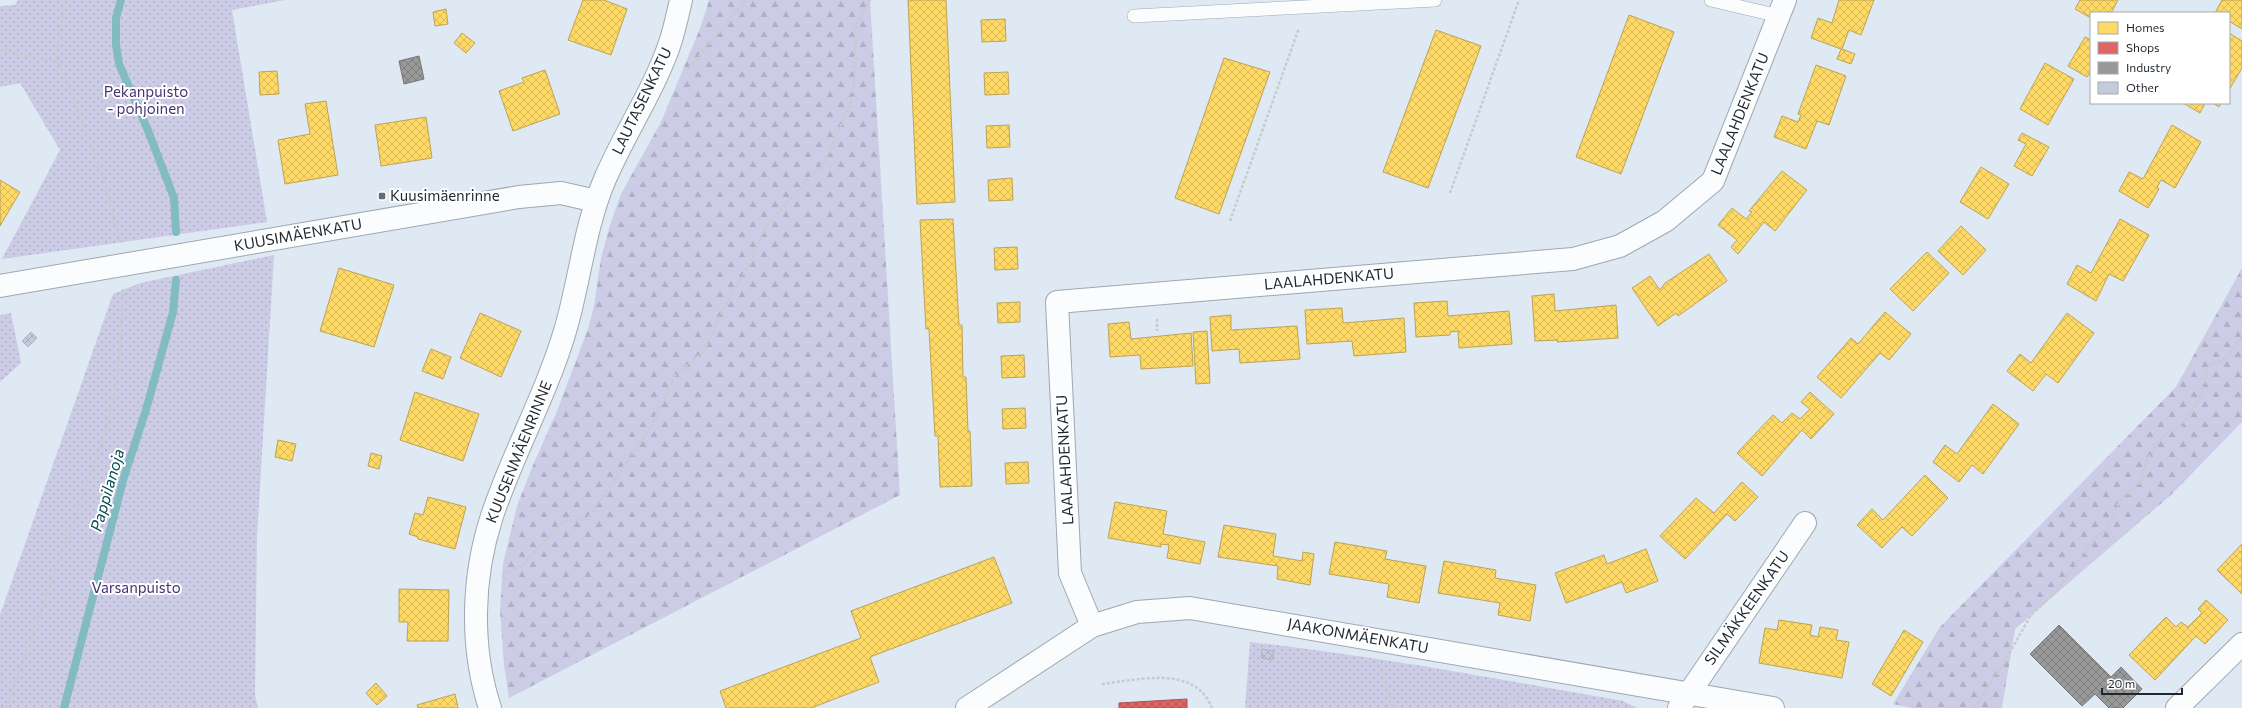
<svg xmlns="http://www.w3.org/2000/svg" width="2242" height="708" font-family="Commissioner,sans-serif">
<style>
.grass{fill:url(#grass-dots)}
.forest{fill:url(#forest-firs)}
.homes{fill:url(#homes-cross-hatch);stroke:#bca456}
.shops{fill:url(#shops-cross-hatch);stroke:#a65356}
.industry{fill:url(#industry-cross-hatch);stroke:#74777a}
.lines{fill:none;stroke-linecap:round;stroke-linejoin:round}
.stream{stroke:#83bbc3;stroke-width:8}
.building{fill:url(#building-cross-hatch);stroke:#aeb4be}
.lane-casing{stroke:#9fa8b1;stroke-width:14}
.street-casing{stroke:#9fa8b1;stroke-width:24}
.path{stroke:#c7cbce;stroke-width:2.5;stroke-dasharray:3 2;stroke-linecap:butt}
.lane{stroke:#fafcfd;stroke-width:13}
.street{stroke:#fafcfd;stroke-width:22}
.poi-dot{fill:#626c75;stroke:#fff;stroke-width:1.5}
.labels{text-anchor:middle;stroke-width:4;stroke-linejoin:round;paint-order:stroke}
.park-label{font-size:15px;fill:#473272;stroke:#fff}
.street-label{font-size:15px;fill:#1f2830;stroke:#fff}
.poi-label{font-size:15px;fill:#1f2830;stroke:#fff;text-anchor:start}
.water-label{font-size:16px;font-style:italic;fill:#044c52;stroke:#fff}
</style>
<defs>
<pattern id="grass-dots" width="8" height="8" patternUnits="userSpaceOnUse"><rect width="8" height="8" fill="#cccce6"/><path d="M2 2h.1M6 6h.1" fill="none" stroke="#afafc6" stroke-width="1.8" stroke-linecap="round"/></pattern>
<pattern id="forest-firs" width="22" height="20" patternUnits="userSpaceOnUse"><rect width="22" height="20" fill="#cccce6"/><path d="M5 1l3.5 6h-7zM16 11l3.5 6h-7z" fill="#afafc6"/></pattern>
<pattern id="homes-cross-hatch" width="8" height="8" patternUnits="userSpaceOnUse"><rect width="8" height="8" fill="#ffd966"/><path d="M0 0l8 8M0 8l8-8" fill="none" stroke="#daba59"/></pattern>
<pattern id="shops-cross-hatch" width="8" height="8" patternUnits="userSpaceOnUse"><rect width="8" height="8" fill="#e06666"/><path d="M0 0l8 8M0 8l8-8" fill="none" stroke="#b55454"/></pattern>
<pattern id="industry-cross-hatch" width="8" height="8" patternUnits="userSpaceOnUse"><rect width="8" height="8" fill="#999"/><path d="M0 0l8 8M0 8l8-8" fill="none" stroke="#7c7d7d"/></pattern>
<pattern id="building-cross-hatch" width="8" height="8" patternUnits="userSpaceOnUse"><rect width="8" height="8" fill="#c4cbda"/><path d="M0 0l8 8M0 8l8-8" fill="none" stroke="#a8aebb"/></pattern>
</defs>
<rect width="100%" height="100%" fill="#dee9f4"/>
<!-- grass -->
<g class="grass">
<polygon points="18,0 285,0 232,10 267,222 2,259 60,150 20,83 0,87 0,6 15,5"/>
<polygon points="274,255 257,536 255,695 258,708 0,708 0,615 113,294 140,283"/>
<polygon points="11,313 21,363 0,382 0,315"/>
<path d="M1250,642c125,14 249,37 373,59l14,7h-392z"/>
</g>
<!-- forest -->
<g class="forest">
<polygon points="709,0 870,0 900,495 509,698 504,665 500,610 503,564 517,506 533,465 557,411 588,329 594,306 601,258 610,225 621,194 661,122 701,26"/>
<polygon points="2242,268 2242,422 2172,494 2015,629 2002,708 1912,708 1893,704 1940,627 2176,387"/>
</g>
<!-- homes -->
<g class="homes">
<polygon points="583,0 604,0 627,9 611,55 568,40"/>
<polygon points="908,0 946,0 955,202 917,204"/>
<polygon points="1839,0 1874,0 1861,35 1849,30 1842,49 1855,54 1851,64 1837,59 1841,49 1811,38 1818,18 1832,23"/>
<polygon points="2080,0 2118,0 2111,13 2091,13 2091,18 2075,9"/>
<polygon points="2222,0 2242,0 2242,29 2229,21 2229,13 2215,13"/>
<polygon points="446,9 448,24 435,26 433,12"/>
<polygon points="1629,15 1674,32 1621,174 1576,157"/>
<polygon points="1005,19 1006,41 982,42 981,20"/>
<polygon points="1436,30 1481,46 1428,188 1383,172"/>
<polygon points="462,33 475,43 466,53 454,43"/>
<polygon points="2229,33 2242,41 2242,68 2229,90"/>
<polygon points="2085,37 2091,40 2091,71 2087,77 2068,66"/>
<polygon points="1224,58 1270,72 1219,214 1175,198"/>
<polygon points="2045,63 2074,79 2048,125 2020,109"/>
<polygon points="1816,65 1846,76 1829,125 1817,121 1806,149 1774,137 1782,116 1798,122 1801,115 1798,114"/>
<polygon points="545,70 560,114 513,131 499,91 524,82 522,78"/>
<polygon points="277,71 279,94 260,95 259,72"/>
<polygon points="1008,72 1009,94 985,95 984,73"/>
<polygon points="326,101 338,175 285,184 278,140 310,134 305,104"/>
<polygon points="2183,103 2205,103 2200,113"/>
<polygon points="2213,103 2221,103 2219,107"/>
<polygon points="426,117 432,158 381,166 375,125"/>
<polygon points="1009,125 1010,147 987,148 986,126"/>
<polygon points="2172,125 2201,142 2175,188 2161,180 2157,187 2159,189 2148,208 2119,191 2129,172 2143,179"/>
<polygon points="2022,133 2049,147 2032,176 2014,166 2026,144 2018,140"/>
<polygon points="1981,167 2009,184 1988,219 1960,202"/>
<polygon points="1782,171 1807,190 1775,231 1764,222 1738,254 1731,247 1737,240 1718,225 1732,208 1746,219 1752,212 1749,211"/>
<polygon points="1012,178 1013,200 989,201 988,180"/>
<polygon points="0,180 20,192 0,226"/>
<polygon points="953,219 959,325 962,325 963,377 966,377 968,431 970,431 972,486 940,487 938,436 935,436 929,329 926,329 920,220"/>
<polygon points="2120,219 2149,235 2123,281 2109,274 2096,301 2067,284 2077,265 2091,273"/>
<polygon points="1961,226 1986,250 1963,275 1938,251"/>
<polygon points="1017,247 1018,269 995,270 994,248"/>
<polygon points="1927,252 1949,273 1913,311 1890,289"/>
<polygon points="1709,254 1727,281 1678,316 1676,313 1658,326 1632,288 1650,276 1660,290 1665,283"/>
<polygon points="339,268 394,285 374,347 320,331"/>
<polygon points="1554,294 1555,311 1616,305 1618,338 1557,342 1558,340 1535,341 1532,296"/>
<polygon points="1447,301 1448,316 1509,311 1512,344 1459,348 1458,331 1450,332 1450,335 1416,337 1414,303"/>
<polygon points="1020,302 1020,322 998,323 997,303"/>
<polygon points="1342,308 1343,323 1404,318 1406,352 1354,356 1352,341 1307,344 1305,310"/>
<polygon points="1885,312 1911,334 1889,360 1880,353 1841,398 1817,377 1851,338 1858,344"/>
<polygon points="480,313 521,331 501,377 460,358"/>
<polygon points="2067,313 2094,333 2058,383 2046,374 2033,391 2007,371 2020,354 2031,363"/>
<polygon points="1231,315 1231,330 1297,326 1300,359 1240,363 1239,349 1212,351 1210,317"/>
<polygon points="1129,322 1131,339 1191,333 1193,366 1141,369 1140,355 1110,357 1108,324"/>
<polygon points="1207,331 1210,383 1196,384 1193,332"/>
<polygon points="431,349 451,357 443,379 422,371"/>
<polygon points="1024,355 1025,377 1002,378 1001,356"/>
<polygon points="415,392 479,414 463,461 400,440"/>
<polygon points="1810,392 1834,414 1811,439 1802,430 1762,476 1737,453 1773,415 1782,423 1792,413 1800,419 1810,409 1801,402"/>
<polygon points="1993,404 2019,424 1983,474 1972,465 1959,482 1933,462 1945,445 1957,454"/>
<polygon points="1025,408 1026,428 1003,429 1002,409"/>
<polygon points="278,440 296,444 292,461 275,457"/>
<polygon points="371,453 382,456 379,469 368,466"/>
<polygon points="1028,462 1029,483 1006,484 1005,463"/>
<polygon points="1925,475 1948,498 1912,536 1902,527 1882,548 1857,525 1872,509 1883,520"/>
<polygon points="1742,482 1758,497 1735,521 1727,514 1685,559 1660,536 1696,498 1714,513"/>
<polygon points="428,497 466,507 455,549 418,539 418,537 409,534 415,513 423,515"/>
<polygon points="1115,502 1167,511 1163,534 1205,542 1200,564 1167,558 1169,545 1161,544 1161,547 1108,538"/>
<polygon points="1224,525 1276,534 1273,556 1302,561 1303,552 1314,554 1310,585 1277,579 1278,566 1218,557"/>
<polygon points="1335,542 1387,551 1385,559 1426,566 1419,603 1387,597 1389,584 1329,574"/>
<polygon points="2242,544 2242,594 2217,570"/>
<polygon points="1646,549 1658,581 1626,593 1622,582 1566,603 1555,573 1604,555 1607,564"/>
<polygon points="994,557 1012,603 870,657 879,682 811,708 726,708 720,691 861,638 851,611"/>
<polygon points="1444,561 1496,570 1495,578 1536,585 1530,621 1498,615 1500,603 1438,593"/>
<polygon points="399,589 449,590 448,641 407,641 408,622 399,622"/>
<polygon points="2206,600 2228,620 2205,644 2196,636 2155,680 2129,655 2166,617 2176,627 2181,622 2188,627 2202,613 2198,609"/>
<polygon points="1779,620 1812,625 1810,635 1818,637 1820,627 1838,630 1836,640 1849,642 1842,678 1759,663 1765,628 1777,630"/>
<polygon points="1904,630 1923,642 1891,696 1872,684"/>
<polygon points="376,683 387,696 377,705 366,693"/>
<polygon points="455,694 458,708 418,708 417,705"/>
</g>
<!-- shops -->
<polygon class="shops" points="1187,699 1187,708 1119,708 1119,703"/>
<!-- industry -->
<g class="industry">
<polygon points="419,56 424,79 404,84 399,61"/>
<polygon points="2059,625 2111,677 2121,667 2142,689 2123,708 2109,708 2095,694 2082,706 2030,654"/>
</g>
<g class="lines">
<!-- stream -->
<g class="stream">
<polyline points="121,0 116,18 116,45 119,64 147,128 174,198 176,232"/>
<polyline points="64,708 124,477 146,410 173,312 176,280"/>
</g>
</g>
<!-- building -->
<g class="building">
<polygon points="31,332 37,338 28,347 22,341"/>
<polygon points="1262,649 1274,651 1272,660 1261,658"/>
</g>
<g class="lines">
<defs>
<g id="lane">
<polyline points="1711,0 1779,16"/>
<polyline points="1134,16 1435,0"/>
</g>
<g id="street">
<polyline points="0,286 519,197 561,193 596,201"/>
<polyline points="1092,626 1070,573 1057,302 1573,259 1620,246 1665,221 1713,181 1785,0"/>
<path d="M490,708c-20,-61 -18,-131 2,-192 21,-63 54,-121 73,-185 15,-50 19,-103 40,-152 20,-47 50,-90 66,-139 4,-13 7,-27 10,-40"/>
<polyline points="967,708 1092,626 1137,612 1190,608 1773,708"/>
<polyline points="1679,708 1805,523"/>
<polyline points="2177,708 2242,644"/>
</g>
</defs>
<!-- lane casing -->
<use href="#lane" class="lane-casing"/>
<!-- street casing -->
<use href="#street" class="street-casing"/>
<!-- path -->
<g class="path">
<polyline points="65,0 56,54 103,176 120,241"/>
<polyline points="0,50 58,62"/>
<polyline points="689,68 746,0"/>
<polyline points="1450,193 1519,0"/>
<polyline points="1230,221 1299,28"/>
<polyline points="1157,319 1157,331"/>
<polyline points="505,573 521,566 563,522 587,519 651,427 675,375 704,351 724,308 750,263 766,226 825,161 853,98 856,26 870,0"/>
<polyline points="1380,666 1393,708"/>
<polyline points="0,677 15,683"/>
<path d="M1102,684c36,-4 93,-20 110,24"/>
<polyline points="6,708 105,434 119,368 123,289"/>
<polyline points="1501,708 1525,691"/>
<polyline points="1974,708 2002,666 2031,615 2056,592 2095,538 2107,529 2119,502 2141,482 2146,462 2162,436 2182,426 2201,395 2208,366 2223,360 2242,338"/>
</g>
<!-- lane -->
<use href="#lane" class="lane"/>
<!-- street -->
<use href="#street" class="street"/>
</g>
<!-- markers -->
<rect class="poi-dot" x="378" y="192" width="8" height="8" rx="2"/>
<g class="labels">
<!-- park labels -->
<g class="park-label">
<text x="146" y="97">Pekanpuisto<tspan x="146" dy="17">- pohjoinen</tspan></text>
<text x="136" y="593">Varsanpuisto</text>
</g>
<!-- street labels -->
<g class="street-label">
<text transform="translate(642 101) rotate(-64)" y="5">LAUTASENKATU</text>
<text transform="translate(1740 114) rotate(-68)" y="5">LAALAHDENKATU</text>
<text transform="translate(298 235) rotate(-10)" y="5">KUUSIMÄENKATU</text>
<text transform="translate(1329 279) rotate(-5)" y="5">LAALAHDENKATU</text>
<text transform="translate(519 452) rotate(-68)" y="5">KUUSENMÄENRINNE</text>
<text transform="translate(1065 460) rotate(-93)" y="5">LAALAHDENKATU</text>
<text transform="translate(1747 608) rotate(-55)" y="5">SILMÄKKEENKATU</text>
<text transform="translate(1358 636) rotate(10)" y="5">JAAKONMÄENKATU</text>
</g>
<!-- poi labels -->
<g class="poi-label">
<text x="390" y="201">Kuusimäenrinne</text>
</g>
<!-- water labels -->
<g class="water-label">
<text transform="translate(107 490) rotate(-74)" y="6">Pappilanoja</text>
</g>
</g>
<!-- legend -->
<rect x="2090" y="12" width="140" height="92" fill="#ffffff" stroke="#a5a9ac"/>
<rect x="2098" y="22" width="20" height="12" fill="#ffd966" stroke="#a5a9ac"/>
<text x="2126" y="32" font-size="12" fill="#1f2830">Homes</text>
<rect x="2098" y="42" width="20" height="12" fill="#e06666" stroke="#a5a9ac"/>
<text x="2126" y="52" font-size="12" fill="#1f2830">Shops</text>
<rect x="2098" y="62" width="20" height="12" fill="#999999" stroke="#a5a9ac"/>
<text x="2126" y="72" font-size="12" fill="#1f2830">Industry</text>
<rect x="2098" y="82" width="20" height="12" fill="#c4cbda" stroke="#a5a9ac"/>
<text x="2126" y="92" font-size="12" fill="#1f2830">Other</text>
<!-- scale -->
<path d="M2102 688v6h80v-6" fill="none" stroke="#1f2830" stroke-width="2"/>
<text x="2108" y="688" font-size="12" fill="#1f2830" stroke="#ffffff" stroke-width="3" paint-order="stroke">20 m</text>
</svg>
